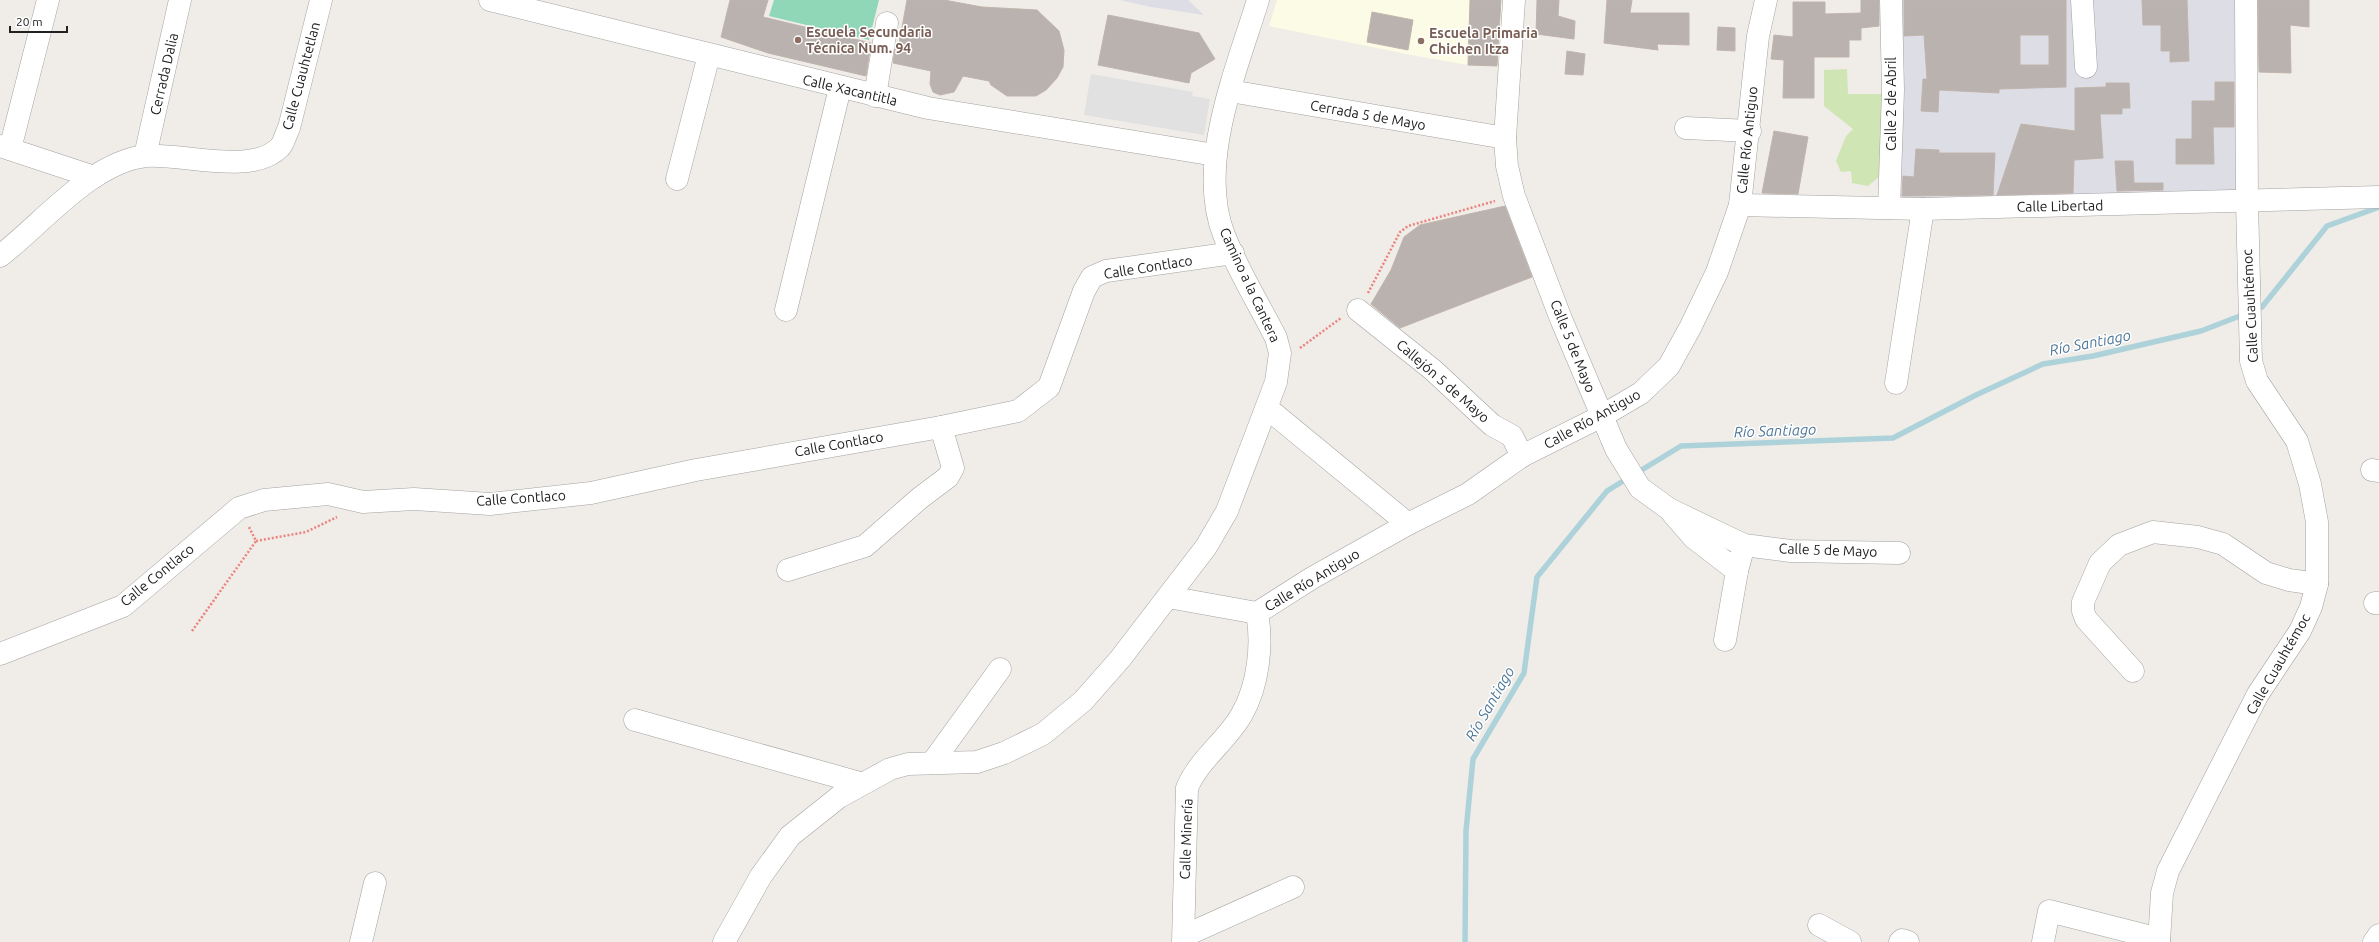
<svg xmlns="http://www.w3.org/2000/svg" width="2379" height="942" font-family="Ubuntu,sans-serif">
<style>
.education{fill:#fcfbe5}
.grass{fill:#cfe5b4}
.pitch{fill:#8fd7b7}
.parking{fill:#e1e1e1}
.plaza{fill:#dddde6}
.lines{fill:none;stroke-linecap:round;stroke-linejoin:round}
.stream{stroke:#aed2d9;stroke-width:5.5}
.building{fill:#b9b2ae;stroke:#c1b4ac;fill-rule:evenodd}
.minor-casing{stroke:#a2a2a2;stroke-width:23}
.path{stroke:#ec827d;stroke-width:2.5;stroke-dasharray:2 2;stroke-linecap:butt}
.minor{stroke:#fff;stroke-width:22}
.education-dot{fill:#8d6e63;stroke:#fff;stroke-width:1.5}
.labels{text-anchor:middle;stroke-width:3;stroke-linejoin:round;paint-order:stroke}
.education-label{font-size:14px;font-weight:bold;fill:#785e54;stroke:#fff;text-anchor:start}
.street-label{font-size:14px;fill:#212121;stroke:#fff}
.water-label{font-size:15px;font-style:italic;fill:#4f7899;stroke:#fff}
</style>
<rect width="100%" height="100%" fill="#f0ede8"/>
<!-- education -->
<polygon class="education" points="1277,0 1504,0 1502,66 1468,65 1411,55 1269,26"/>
<!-- grass -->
<polygon class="grass" points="1847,69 1848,94 1884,94 1881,175 1868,186 1852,183 1851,171 1841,172 1836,161 1846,136 1853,129 1824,106 1824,70"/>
<!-- pitch -->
<polygon class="pitch" points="774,0 879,0 869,40 769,16"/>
<!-- parking -->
<polygon class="parking" points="1091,74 1193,92 1192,96 1210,99 1204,135 1084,115"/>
<!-- plaza -->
<g class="plaza">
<polygon points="1120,0 1188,0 1204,15 1151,7"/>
<polygon points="1899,0 2235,0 2241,81 2239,196 1900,202"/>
</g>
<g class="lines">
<!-- stream -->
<g class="stream">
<polyline points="2255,310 2262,307 2327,226 2379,207"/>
<polyline points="1635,474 1681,446 1893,438 1976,395 2043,364 2093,356 2201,331 2245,314"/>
<polyline points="1465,942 1466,831 1473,759 1524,673 1537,577 1607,491 1628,478"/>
</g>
</g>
<!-- building -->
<g class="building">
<polygon points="730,0 768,0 763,17 871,43 866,76 768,53 721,37"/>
<polygon points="907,0 944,0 982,7 1037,10 1059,31 1064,50 1063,67 1057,78 1046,90 1036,96 1007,96 991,85 989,81 963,76 954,92 940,95 933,92 930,84 931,71 893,63 895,49 898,49"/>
<polygon points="1470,0 1501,0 1497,66 1468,65"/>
<polygon points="1537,0 1559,0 1558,16 1575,21 1574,39 1536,34"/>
<polygon points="1607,0 1632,0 1630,13 1689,13 1689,45 1657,44 1658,50 1604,43"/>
<polygon points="1861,0 1879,0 1879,26 1861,28 1861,40 1849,40 1849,57 1814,57 1814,98 1783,98 1784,60 1771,59 1774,35 1793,37 1793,2 1825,2 1825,14 1861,13"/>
<path d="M1904,0h162v87l-67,2v4l-60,-3 -1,22 -17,-1 2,-32h4l-3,-44 -20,1zM2020,35h29v30h-29z"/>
<polygon points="2142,0 2187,0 2189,61 2170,62 2170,51 2161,51 2161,25 2143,25"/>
<polygon points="2258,0 2309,0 2309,27 2290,25 2291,73 2259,72"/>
<polygon points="1372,12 1413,20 1408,50 1367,42"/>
<polygon points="1108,15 1199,33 1215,59 1191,73 1189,83 1098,65"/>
<polygon points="1718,27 1735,28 1735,51 1717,50"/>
<polygon points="1567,51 1585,54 1583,75 1565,74"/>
<polygon points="2215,82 2234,82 2234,127 2213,127 2214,164 2176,164 2176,139 2192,139 2192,101 2215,101"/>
<polygon points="2106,83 2129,83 2130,108 2122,108 2122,114 2100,114 2103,158 2074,160 2073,193 1997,195 2021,124 2075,131 2075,88 2106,87"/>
<polygon points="1774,131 1808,137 1798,194 1762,193"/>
<polygon points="1916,149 1939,150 1939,153 1995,153 1993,195 1902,196 1903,176 1914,177"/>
<polygon points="2115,161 2133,161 2134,183 2163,183 2163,190 2117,191"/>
<polygon points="1505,206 1532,277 1400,328 1371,304 1391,270 1404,237 1420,225"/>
</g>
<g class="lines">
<defs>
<g id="minor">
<polyline points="490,0 928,108 1215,155"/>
<polyline points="1514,0 1505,138 1507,166 1514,196 1561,319 1616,449 1640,488 1669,509 1744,545 1791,551 1899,553"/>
<polyline points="2082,0 2086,67"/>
<polyline points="1230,91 1505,138"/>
<polyline points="875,96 887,23"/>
<polyline points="1686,128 1750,131"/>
<polyline points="0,146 94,177"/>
<polyline points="147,147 180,0"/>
<polyline points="10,149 48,0"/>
<polyline points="677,179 709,55"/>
<polyline points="1740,205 1923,209 2379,197"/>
<polyline points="1889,208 1893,90 1891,0"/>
<path d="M0,256c42,-32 91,-94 146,-100 36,-3 107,20 134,-9 4,-4 6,-14 9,-19l32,-128"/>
<polyline points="786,310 840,88"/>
<polyline points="1358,310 1433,370 1492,425 1512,436 1522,456"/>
<polyline points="1896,383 1923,209"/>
<polyline points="1267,408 1408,524"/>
<polyline points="2372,470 2379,471"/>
<polyline points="1673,514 1694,538 1737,571"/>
<polyline points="788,570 865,546 920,498 948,477 953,468 941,427"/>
<polyline points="1168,597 1257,613 1312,578 1408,524 1468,494 1522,456 1602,416 1641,393 1669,366 1690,328 1717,272 1740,205 1758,36 1766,0"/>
<polyline points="2375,603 2379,603"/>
<polyline points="1725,640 1737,571 1744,545"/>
<polyline points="0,654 123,606 239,508 264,500 328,494 363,502 414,499 490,504 591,493 696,470 941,427 1018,411 1049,387 1084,291 1092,277 1106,271 1233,253"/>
<polyline points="2133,671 2086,619 2083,611 2083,602 2100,563 2119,545 2153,532 2198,537 2223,544 2266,573 2289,580 2317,584"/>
<polyline points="635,720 860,783"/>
<polyline points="932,763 1000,669"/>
<polyline points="1819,925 1850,942"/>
<polyline points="1184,936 1293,887"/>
<polyline points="361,942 375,883"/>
<path d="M724,942l37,-66 29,-40 49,-39 51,-28 18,-5 69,-2 27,-9 39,-19 40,-33 37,-42 86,-112 21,-36 49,-129 4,-29 -4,-15c-17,-34 -38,-67 -52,-103 -28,-71 13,-166 34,-235"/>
<path d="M1183,942l4,-154c12,-29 40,-47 55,-74 16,-28 21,-69 15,-101"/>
<polyline points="1900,942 1902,940 1908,942"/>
<polyline points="2043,942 2049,911 2159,939"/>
<polyline points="2159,942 2162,893 2168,871 2258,694 2300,631 2311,607 2317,584 2317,522 2310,484 2297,441 2257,381 2251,361 2247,202 2246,0"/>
<polyline points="2374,942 2379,935"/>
</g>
</defs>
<!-- minor casing -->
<use href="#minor" class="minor-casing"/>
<!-- path -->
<g class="path">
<polyline points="1368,293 1400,232 1408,226 1495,201"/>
<polyline points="1300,348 1341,318"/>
<polyline points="256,541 306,532 337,517"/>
<polyline points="192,631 256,541 249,527"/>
</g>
<!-- minor -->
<use href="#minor" class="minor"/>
</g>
<!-- markers -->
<g class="education-dot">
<circle cx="798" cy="40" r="4"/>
<circle cx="1421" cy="41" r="4"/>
</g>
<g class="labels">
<!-- education labels -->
<g class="education-label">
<text x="806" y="37">Escuela Secundaria<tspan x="806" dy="16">Técnica Num. 94</tspan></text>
<text x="1429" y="38">Escuela Primaria<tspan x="1429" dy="16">Chichen Itza</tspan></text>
</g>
<!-- street labels -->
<g class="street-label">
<text transform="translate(164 74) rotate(-77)" y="5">Cerrada Dalia</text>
<text transform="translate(301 76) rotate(-75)" y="5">Calle Cuauhtetlan</text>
<text transform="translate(850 90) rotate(13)" y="5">Calle Xacantitla</text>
<text transform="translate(1891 104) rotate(-90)" y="5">Calle 2 de Abril</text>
<text transform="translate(1368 115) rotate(10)" y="5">Cerrada 5 de Mayo</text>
<text transform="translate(1747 140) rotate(-84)" y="5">Calle Río Antiguo</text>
<text transform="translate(2060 206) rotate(-1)" y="5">Calle Libertad</text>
<text transform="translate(1148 267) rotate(-9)" y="5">Calle Contlaco</text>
<text transform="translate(1250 285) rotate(65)" y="5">Camino a la Cantera</text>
<text transform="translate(2250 306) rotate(-93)" y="5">Calle Cuauhtémoc</text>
<text transform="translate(1573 346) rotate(68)" y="5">Calle 5 de Mayo</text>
<text transform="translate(1443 381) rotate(41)" y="5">Callejón 5 de Mayo</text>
<text transform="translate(1592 419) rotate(-29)" y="5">Calle Río Antiguo</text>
<text transform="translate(839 444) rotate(-10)" y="5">Calle Contlaco</text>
<text transform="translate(521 498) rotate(-4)" y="5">Calle Contlaco</text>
<text transform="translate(1828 550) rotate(2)" y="5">Calle 5 de Mayo</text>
<text transform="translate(157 575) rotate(-39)" y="5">Calle Contlaco</text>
<text transform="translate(1312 580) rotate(-31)" y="5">Calle Río Antiguo</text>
<text transform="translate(2278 664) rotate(-60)" y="5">Calle Cuauhtémoc</text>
<text transform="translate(1186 839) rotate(-88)" y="5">Calle Minería</text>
</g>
<!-- water labels -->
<g class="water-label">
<text transform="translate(2090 343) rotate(-11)" y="5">Río Santiago</text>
<text transform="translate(1775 431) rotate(-2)" y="5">Río Santiago</text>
<text transform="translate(1490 704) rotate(-60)" y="5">Río Santiago</text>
</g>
</g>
<!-- scale -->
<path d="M10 26v6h57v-6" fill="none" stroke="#212121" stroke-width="2"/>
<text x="16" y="26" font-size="12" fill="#212121" stroke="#ffffff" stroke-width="3" paint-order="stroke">20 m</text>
</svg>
